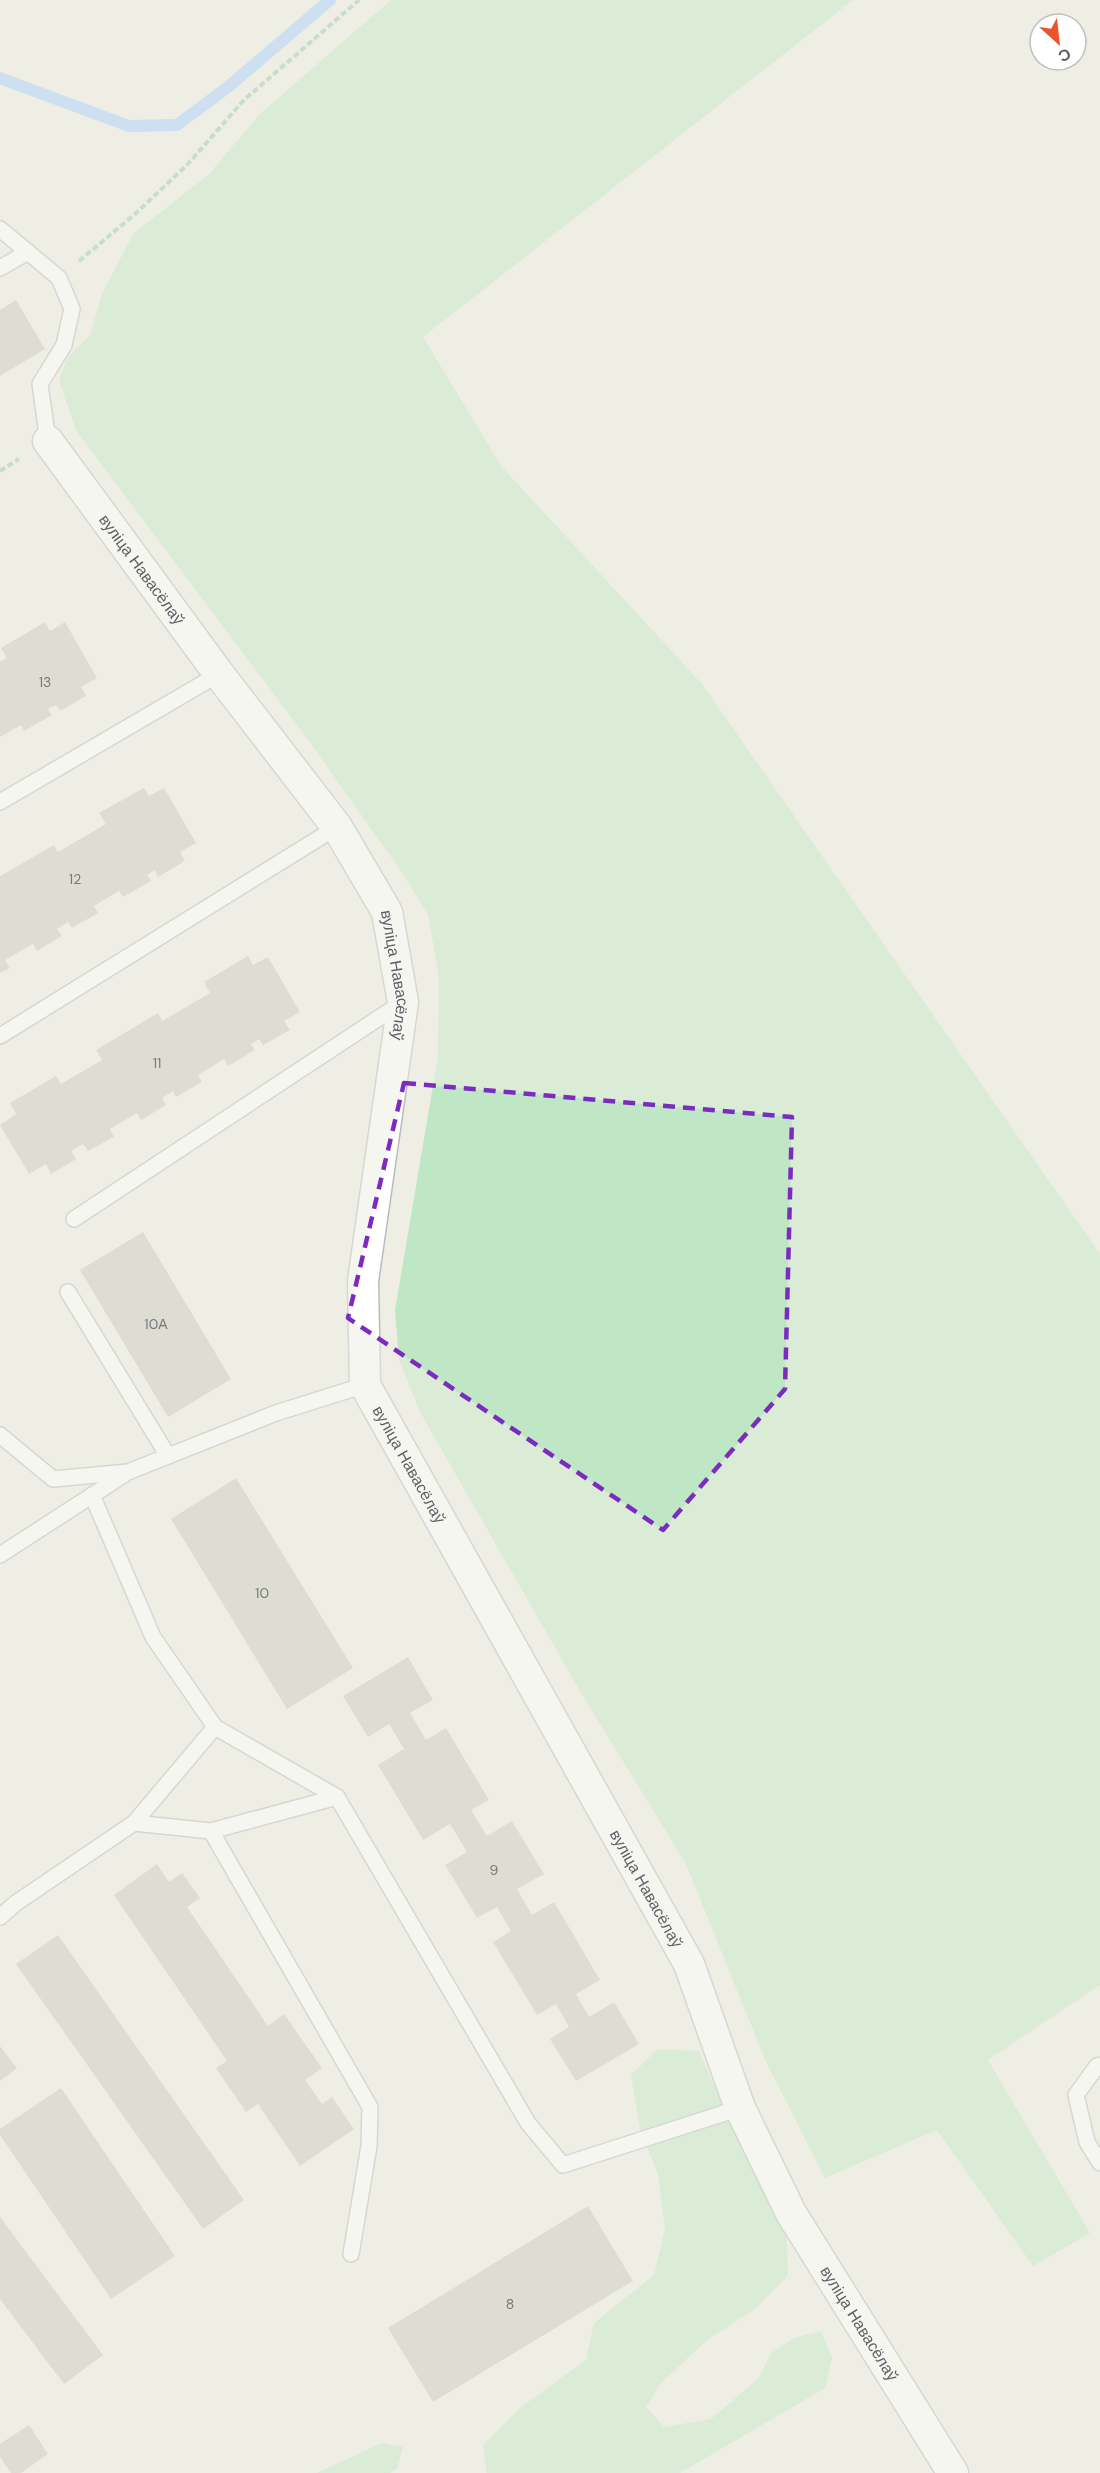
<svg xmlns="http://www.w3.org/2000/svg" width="1100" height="2473" font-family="'DM Sans',sans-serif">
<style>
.green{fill:#c0e7c5}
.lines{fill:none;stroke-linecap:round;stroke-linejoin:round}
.stream{stroke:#a4ccff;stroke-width:12}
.building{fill:#cac8c1}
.service-casing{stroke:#b9bbc0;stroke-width:18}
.minor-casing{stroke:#b9bbc0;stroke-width:33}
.path{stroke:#99c8ac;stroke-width:4;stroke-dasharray:6 3;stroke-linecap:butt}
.service{stroke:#fff;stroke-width:15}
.minor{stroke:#fff;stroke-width:30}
.marked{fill:none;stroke:#7b2cbf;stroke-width:4.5;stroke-dasharray:12 8;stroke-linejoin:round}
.labels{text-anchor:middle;stroke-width:4.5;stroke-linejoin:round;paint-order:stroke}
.number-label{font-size:14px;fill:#78797c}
.street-label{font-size:16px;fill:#5c5f65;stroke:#fff}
</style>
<rect width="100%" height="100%" fill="#efeee4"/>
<!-- green -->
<g class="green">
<polygon points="391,0 853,0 423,337 501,466 702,684 1100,1254 1100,1985 988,2060 1090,2233 1033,2266 937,2130 825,2178 766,2062 686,1864 580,1691 420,1412 399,1360 395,1310 438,1056 439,976 428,915 403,874 304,734 76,430 59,381 67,358 90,335 102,294 133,234 208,175 261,113"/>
<polygon points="658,2049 699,2051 725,2112 786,2230 788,2276 755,2309 707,2340 660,2384 646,2407 664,2427 711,2419 759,2378 770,2354 794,2338 821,2331 832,2358 825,2388 680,2473 487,2473 483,2445 521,2407 586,2360 594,2323 654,2275 665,2229 658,2174 640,2129 631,2075"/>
<polygon points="382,2443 403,2447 397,2469 390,2473 317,2473"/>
</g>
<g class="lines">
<!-- stream -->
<polyline class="stream" points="0,78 129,126 177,125 228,87 330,0"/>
</g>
<!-- building -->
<g class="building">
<polygon points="16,300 45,349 0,376 0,310"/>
<polygon points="45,622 50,631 65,622 97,678 81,687 86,696 60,711 56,705 48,709 52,715 24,731 21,725 0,737 0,662 7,658 1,648"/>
<polygon points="144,788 149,796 164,788 196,843 180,852 185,861 158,877 155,870 147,875 151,881 123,897 119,891 94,906 98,913 72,928 68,922 57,929 62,936 37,951 33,944 5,960 10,968 0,973 0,876 54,845 58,852 106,824 99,813"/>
<polygon points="248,956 253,965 268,957 300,1012 284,1021 290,1030 263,1045 259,1039 251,1044 255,1050 228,1066 224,1059 198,1075 202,1082 176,1097 173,1091 162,1098 166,1105 141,1120 137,1113 110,1129 114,1137 88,1151 83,1144 71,1151 76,1159 51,1174 46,1164 29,1174 0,1125 16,1114 10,1103 56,1076 61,1084 102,1060 96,1050 158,1013 162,1021 210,993 204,982"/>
<polygon points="143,1232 231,1379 168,1417 80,1270"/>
<polygon points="236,1478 353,1668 287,1709 171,1519"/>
<polygon points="408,1657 433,1700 410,1713 426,1740 446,1728 489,1800 471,1810 487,1836 512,1821 544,1874 517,1889 532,1915 554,1902 600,1980 576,1994 589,2017 614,2002 639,2044 576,2081 550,2039 569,2027 556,2004 537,2015 493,1942 511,1931 497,1907 477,1918 445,1865 467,1852 450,1824 423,1840 378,1765 404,1749 389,1724 368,1737 343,1696"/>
<polygon points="157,1864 169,1882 182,1873 200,1898 187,1907 268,2026 284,2014 322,2068 305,2080 322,2104 332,2097 354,2129 300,2166 258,2104 246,2112 216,2068 227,2061 114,1895"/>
<polygon points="58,1935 244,2200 203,2229 16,1964"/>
<polygon points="0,2046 17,2068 0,2081"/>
<polygon points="61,2088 175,2256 111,2299 0,2135 0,2129"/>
<polygon points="588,2206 633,2281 433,2402 388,2328"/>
<polygon points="0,2217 103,2355 64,2384 0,2299"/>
<polygon points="29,2425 48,2454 21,2473 11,2473 0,2457 0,2444"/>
</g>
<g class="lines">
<defs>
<g id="service">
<polyline points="0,229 59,278 72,309 64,345 40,384 48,441"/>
<polyline points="0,268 28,252"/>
<polyline points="0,802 219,674"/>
<polyline points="0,1036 337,827"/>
<polyline points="74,1219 403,1002"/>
<polyline points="68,1292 168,1456"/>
<polyline points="0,1435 53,1479 128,1472 276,1413 365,1385"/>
<polyline points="92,1495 153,1637 215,1727 337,1797 528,2123 563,2165 740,2108"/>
<polyline points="0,1555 125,1474"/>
<polyline points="134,1823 211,1831 337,1797"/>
<polyline points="211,1831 370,2107 369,2146 351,2254"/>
<polyline points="0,1917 16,1903 134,1823 215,1727"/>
<polyline points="1100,2065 1097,2066 1076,2095 1087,2142 1100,2163"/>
</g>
<g id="minor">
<path id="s1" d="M48,441l171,233 118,153 50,85 16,90 -40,279 2,104 324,579 51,144 51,105 162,260"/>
</g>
</defs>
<!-- service casing -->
<use href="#service" class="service-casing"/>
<!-- minor casing -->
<use href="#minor" class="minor-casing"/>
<!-- path -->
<g class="path">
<polyline points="79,261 134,215 187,165 244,100 359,0"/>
<polyline points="0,471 19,459"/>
</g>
<!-- service -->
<use href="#service" class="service"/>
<!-- minor -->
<use href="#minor" class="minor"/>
</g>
<!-- marked area -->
<path d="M0 0H1100V2473H0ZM404,1083l388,34 -7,272 -122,141 -315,-212z" fill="#efeee4" fill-opacity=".55" fill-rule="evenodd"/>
<path class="marked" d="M404,1083l388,34 -7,272 -122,141 -315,-212z"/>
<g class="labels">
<!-- number labels -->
<g class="number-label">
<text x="45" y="687">13</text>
<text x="75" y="884">12</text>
<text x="157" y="1068">11</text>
<text x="156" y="1329">10А</text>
<text x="262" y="1598">10</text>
<text x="494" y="1875">9</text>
<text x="510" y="2309">8</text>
</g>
<!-- street labels -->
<g class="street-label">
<text dy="6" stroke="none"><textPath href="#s1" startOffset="159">вуліца Навасёлаў</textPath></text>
<text dy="6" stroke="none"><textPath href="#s1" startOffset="645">вуліца Навасёлаў</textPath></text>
<text dy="6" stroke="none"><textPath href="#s1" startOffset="1149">вуліца Навасёлаў</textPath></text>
<text dy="6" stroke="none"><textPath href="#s1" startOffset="1635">вуліца Навасёлаў</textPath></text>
<text dy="6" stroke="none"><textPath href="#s1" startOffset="2121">вуліца Навасёлаў</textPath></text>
</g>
</g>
<!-- north arrow -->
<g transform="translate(1058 42) rotate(153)"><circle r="28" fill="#ffffff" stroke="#bebfc1" stroke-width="1.5"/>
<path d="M0-4.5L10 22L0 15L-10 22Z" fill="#eb542e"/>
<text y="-9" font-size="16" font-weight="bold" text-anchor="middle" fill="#5c5f65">С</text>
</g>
</svg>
